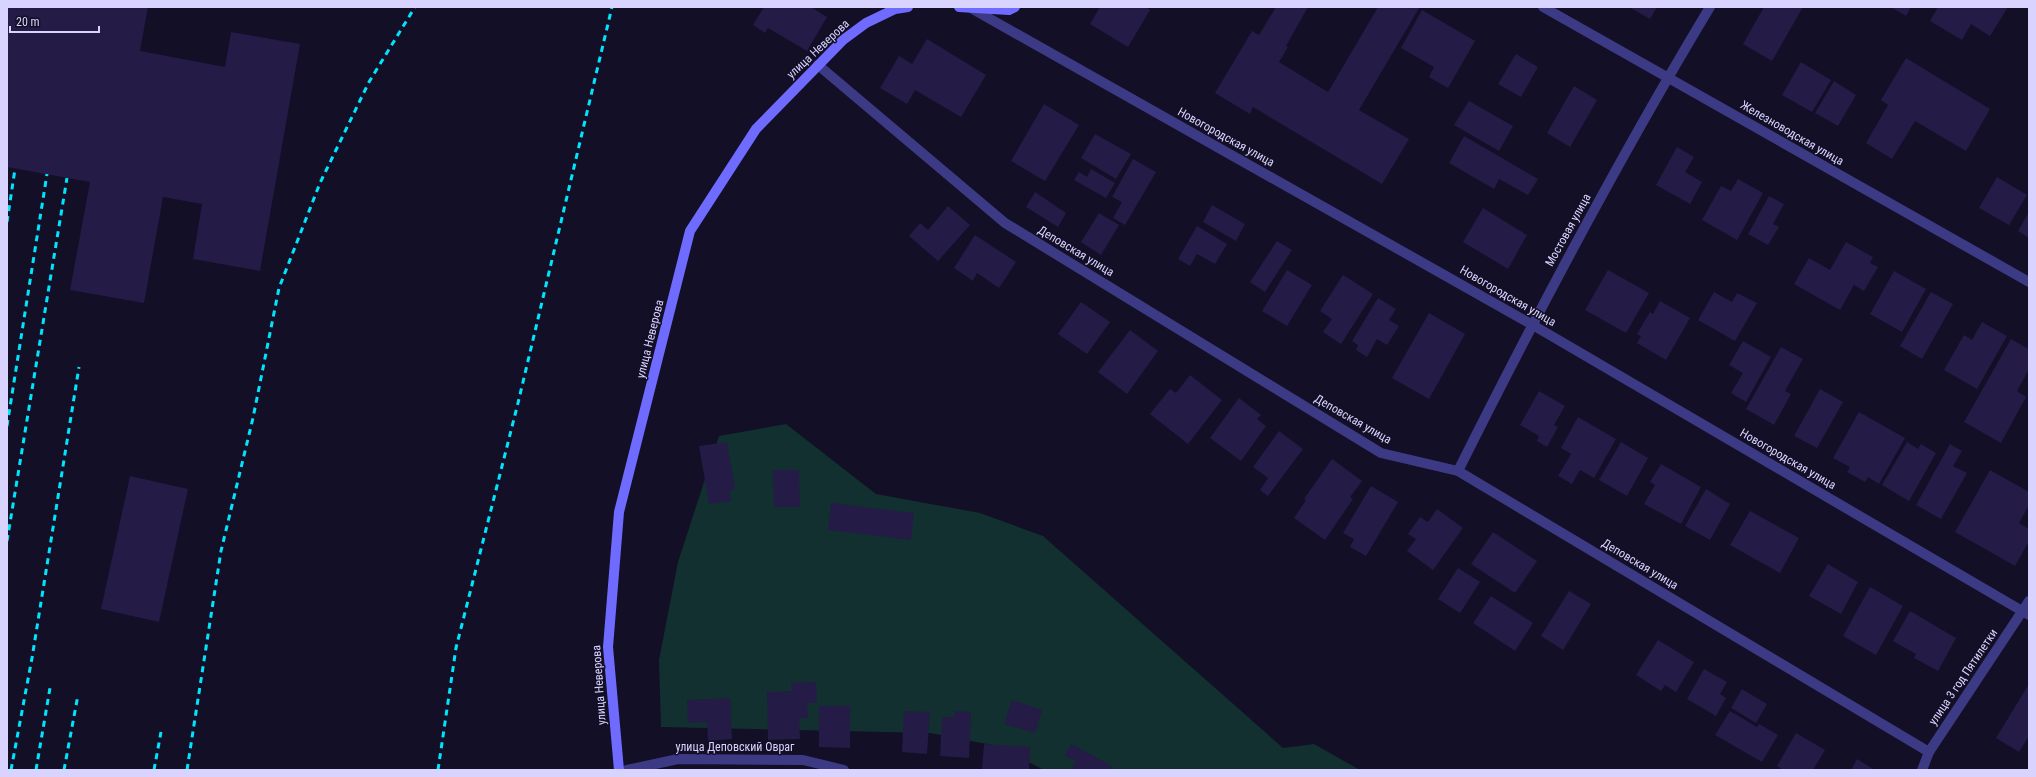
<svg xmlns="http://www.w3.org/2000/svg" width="2036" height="777" font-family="'Roboto Condensed',sans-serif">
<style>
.green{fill:#12302f}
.building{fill:#241b47}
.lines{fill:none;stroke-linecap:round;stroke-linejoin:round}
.street{stroke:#3d3a85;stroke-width:10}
.secondary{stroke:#6f6bff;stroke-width:10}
.rail{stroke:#00e5ff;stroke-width:3;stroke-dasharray:6 5;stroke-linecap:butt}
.labels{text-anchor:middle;stroke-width:3;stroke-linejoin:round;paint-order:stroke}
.street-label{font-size:12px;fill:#d9d4ff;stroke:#130f26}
</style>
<rect width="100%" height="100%" fill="#130f26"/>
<!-- green -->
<polygon class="green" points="786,424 876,494 980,513 1043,536 1283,748 1314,744 1360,770 1044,770 997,746 930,733 661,727 659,660 678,562 719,436"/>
<!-- building -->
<g class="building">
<polygon points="7,7 148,7 140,51 225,67 231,32 300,44 260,271 193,259 202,204 163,197 144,303 70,290 90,182 7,167"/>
<polygon points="764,7 811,7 827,17 807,51 768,28 765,33 753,25"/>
<polygon points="1100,7 1146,7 1150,10 1128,47 1090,24"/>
<polygon points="1276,7 1308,7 1286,46 1288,47 1279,62 1328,92 1378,7 1419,8 1359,110 1409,139 1382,184 1253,107 1250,114 1215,93 1252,31 1259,35"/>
<polygon points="1629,7 1657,7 1650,19"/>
<polygon points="1764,7 1803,7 1772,61 1743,44"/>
<polygon points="1891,7 1911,7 1906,16"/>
<polygon points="1938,7 2008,7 1990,36 1971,24 1962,40 1930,21"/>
<polygon points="1422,10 1475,41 1448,88 1429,77 1434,67 1401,48"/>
<polygon points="927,39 986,75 961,117 915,90 907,104 880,88 899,56 912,64"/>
<polygon points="1516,54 1538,67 1521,97 1498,84"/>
<polygon points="1906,58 1990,109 1966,151 1915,121 1892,159 1866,143 1888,105 1881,100"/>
<polygon points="1801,62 1831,80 1812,112 1782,95"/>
<polygon points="1834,81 1856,95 1838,126 1815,113"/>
<polygon points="1574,86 1597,100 1570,147 1547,133"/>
<polygon points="1469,101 1513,126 1499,151 1454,125"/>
<polygon points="1044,104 1079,125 1045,181 1011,161"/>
<polygon points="1095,134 1131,154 1116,179 1081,158"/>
<polygon points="1464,136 1538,179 1528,195 1499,179 1494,189 1449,163"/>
<polygon points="1677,147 1694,157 1685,172 1702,182 1690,204 1656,185"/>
<polygon points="1133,159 1156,172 1125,225 1113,218 1122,202 1112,197"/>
<polygon points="1091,169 1115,183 1106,198 1074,180 1079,172 1087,177"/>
<polygon points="1997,177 2027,195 2009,225 1979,208"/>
<polygon points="1738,179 1763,193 1737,240 1702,220 1721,186 1731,191"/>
<polygon points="1035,192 1066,213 1058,227 1026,207"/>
<polygon points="1769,196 1784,204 1773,224 1779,227 1768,245 1748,234"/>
<polygon points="1212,205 1245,224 1236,241 1203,222"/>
<polygon points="948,206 970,225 938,261 909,236 920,223 928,230"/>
<polygon points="1483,208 1527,235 1508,269 1463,242"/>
<polygon points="2029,212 2029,238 2018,231"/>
<polygon points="1099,213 1119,225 1101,255 1081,242"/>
<polygon points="1197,226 1227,244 1215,264 1197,254 1190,266 1178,259"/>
<polygon points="975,235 1016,262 999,288 977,273 973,281 954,268"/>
<polygon points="1277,241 1292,250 1265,292 1250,282"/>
<polygon points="1846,242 1873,257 1870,263 1878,267 1864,291 1854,285 1840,310 1794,284 1809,258 1830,270"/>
<polygon points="1287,270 1312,285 1287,326 1262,311"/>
<polygon points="1608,270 1649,293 1626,333 1585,310"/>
<polygon points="1894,271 1926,289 1902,332 1870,314"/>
<polygon points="1343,275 1373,294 1341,344 1323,332 1332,319 1320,311"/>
<polygon points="1714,292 1732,302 1737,293 1757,303 1735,341 1698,320"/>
<polygon points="1931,292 1953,304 1922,359 1900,346"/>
<polygon points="1378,298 1396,309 1389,320 1399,326 1387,345 1377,339 1367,357 1356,350 1358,345 1352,341"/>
<polygon points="1660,301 1690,318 1666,360 1637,343 1641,336 1637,334 1650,312 1653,314"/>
<polygon points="1081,302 1110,322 1087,354 1058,334"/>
<polygon points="1429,313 1465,334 1429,399 1392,378"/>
<polygon points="1982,322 2007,336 1977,389 1944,370 1964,335 1972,340"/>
<polygon points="1130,330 1158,351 1127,394 1098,372"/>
<polygon points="2011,339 2029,349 2029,369 2017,391 2026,397 2001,443 1964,422"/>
<polygon points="1743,341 1771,357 1746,402 1731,393 1743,373 1729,365"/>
<polygon points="1781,347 1803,359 1785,391 1791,394 1774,425 1746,409"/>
<polygon points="1190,375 1222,400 1188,444 1150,414 1170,389 1176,393"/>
<polygon points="1820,389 1843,402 1817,448 1794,436"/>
<polygon points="1539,391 1565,406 1554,425 1558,427 1547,447 1537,441 1539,436 1520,425"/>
<polygon points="1239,398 1261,415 1257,419 1266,426 1241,461 1210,438"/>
<polygon points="1859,412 1905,438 1879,484 1868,477 1865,482 1847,472 1850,467 1833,458"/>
<polygon points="1578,417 1616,439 1594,478 1580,470 1572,484 1558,476 1571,454 1561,448"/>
<polygon points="1279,431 1303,449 1268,496 1260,490 1268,478 1253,467"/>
<polygon points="727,442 735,489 730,490 731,501 709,504 699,446"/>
<polygon points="1621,442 1648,458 1627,496 1599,480"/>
<polygon points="1907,442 1918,449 1921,444 1936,453 1909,501 1882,485"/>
<polygon points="1950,444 1962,451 1953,466 1967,473 1941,519 1916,505"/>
<polygon points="1332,459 1362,481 1350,497 1353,499 1325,540 1294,518 1306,500 1304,499"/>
<polygon points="1661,464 1701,487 1681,524 1644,504 1655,485 1650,482"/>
<polygon points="773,470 799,470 800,507 774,507"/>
<polygon points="1990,470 2029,492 2029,505 2019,523 2029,529 2029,541 2015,566 1955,532"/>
<polygon points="130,476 188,489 159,622 101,609"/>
<polygon points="1371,486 1398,502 1366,556 1350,547 1354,539 1343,533"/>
<polygon points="1706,489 1730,504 1710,540 1685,526"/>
<polygon points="831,503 914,513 911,540 828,530"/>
<polygon points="1437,509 1463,528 1433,570 1407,551 1416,539 1408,534 1420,517 1428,522"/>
<polygon points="1750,511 1799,538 1780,573 1730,545"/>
<polygon points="1493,532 1537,561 1515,593 1471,564"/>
<polygon points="1828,564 1858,582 1841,614 1809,596"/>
<polygon points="1458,568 1480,582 1460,613 1438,599"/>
<polygon points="1870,587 1903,606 1876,655 1843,636"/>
<polygon points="1569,591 1591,604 1563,650 1541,636"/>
<polygon points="1491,596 1533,623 1515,651 1473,623"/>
<polygon points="1910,611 1956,638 1938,671 1914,658 1916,654 1893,641"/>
<polygon points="1658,640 1694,662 1676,692 1665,685 1661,691 1636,675"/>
<polygon points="1704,669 1727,682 1720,694 1726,698 1716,716 1687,699"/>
<polygon points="816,682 817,703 807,703 808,718 799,718 800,739 768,740 767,692 792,691 791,683"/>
<polygon points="2029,684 2029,736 2019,752 1996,738"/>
<polygon points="1742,689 1767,704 1756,723 1731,708"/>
<polygon points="730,698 732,739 708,741 707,722 688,723 687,700"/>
<polygon points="1012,700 1042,710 1035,733 1004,724"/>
<polygon points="819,706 850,706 850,748 819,747"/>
<polygon points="904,711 930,712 927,754 902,752"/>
<polygon points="955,711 971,712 969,758 940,756 942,717 954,717"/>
<polygon points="1730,711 1757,727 1759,724 1778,735 1762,762 1715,735"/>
<polygon points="1796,733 1825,750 1813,770 1783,770 1777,766"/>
<polygon points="984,744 1030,747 1029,770 982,770"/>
<polygon points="1071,744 1112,766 1109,770 1071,770 1076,761 1065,756"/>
<polygon points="1857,759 1875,770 1851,770"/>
</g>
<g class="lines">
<!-- street -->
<g class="street">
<polyline points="969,7 1531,324 2029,615"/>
<polyline points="1543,7 2029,282"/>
<polyline points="818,65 1005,223 1381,453 1458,471 1929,752"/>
<path d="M1458,471c79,-158 161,-313 252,-464"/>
<polyline points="627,770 678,759 803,760 844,770"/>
<polyline points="1922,770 1929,752 2029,601"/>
</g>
<!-- secondary -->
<g class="secondary">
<polyline points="959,7 1009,10 1015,7"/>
<polyline points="619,770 608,647 619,512 690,231 756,129 843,40 866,23 895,9 908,7"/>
</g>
<!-- rail -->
<g class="rail">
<polyline points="7,222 15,169"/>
<polyline points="7,426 47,174"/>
<polyline points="7,541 67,178"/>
<polyline points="11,770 32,658 79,367"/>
<polyline points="36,770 50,688"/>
<polyline points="64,770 78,695"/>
<polyline points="154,770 161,732"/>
<polyline points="187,770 221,551 253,418 279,288 320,183 369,82 415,7"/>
<polyline points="438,770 456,648 518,403 612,7"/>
</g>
</g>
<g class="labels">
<!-- street labels -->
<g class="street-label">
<text transform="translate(818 49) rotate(-43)" y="4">улица Неверова</text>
<text transform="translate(1792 133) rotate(30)" y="4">Железноводская улица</text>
<text transform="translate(1226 137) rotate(29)" y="4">Новогородская улица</text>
<text transform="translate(1568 230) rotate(-61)" y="4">Мостовая улица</text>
<text transform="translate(1076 251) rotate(31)" y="4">Деповская улица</text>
<text transform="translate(1508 296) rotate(30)" y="4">Новогородская улица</text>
<text transform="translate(650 339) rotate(-76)" y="4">улица Неверова</text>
<text transform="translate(1353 419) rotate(30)" y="4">Деповская улица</text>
<text transform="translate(1788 459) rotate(30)" y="4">Новогородская улица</text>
<text transform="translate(1640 564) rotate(31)" y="4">Деповская улица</text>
<text transform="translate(1963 677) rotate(-56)" y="4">улица 3 год Пятилетки</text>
<text transform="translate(599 685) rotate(-94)" y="4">улица Неверова</text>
<text x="735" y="751">улица Деповский Овраг</text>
</g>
</g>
<!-- border -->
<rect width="2036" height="777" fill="none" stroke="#d9d4ff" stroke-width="16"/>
<!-- scale -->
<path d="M10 26v6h89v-6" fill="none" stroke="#d9d4ff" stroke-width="2"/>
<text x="16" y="26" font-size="12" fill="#d9d4ff" stroke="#130f26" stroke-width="3" paint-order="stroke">20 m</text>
</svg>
